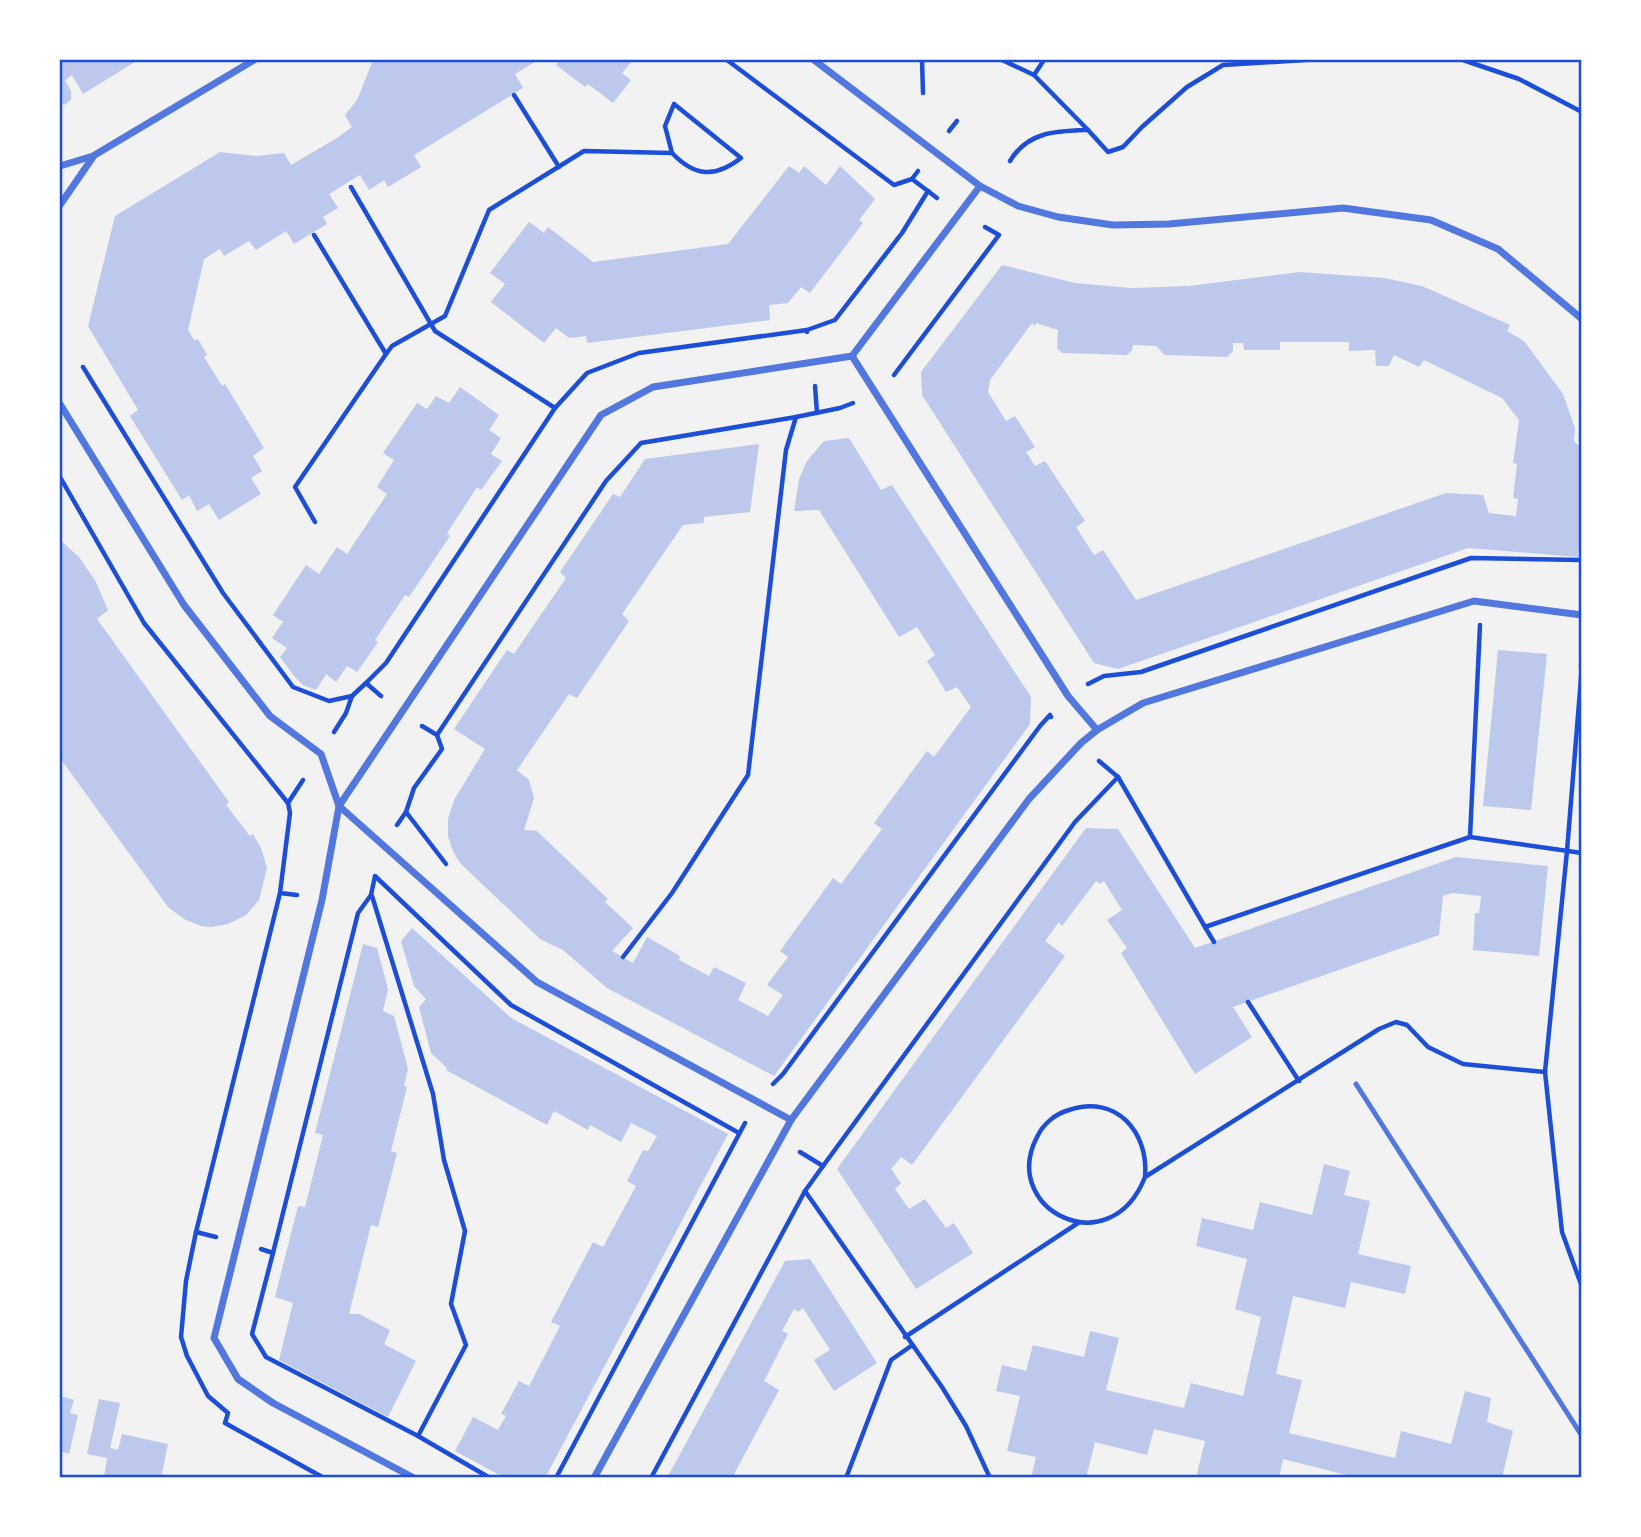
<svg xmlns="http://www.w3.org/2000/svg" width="1641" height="1537" font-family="Raleway,sans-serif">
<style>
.building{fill:#bdc9ec;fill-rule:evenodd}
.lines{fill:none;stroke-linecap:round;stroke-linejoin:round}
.path{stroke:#1d4ed8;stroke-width:4.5}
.service{stroke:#5277de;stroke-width:5}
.minor{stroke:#5277de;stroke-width:7}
.neatline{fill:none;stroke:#1d4ed8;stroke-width:2.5}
</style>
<rect width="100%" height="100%" fill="#f2f2f2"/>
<!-- building -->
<g class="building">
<polygon points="60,60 138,60 83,94 72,75 65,80 71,91 71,100 64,105 60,103"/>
<polygon points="373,60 538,60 515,74 523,88 414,155 421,167 388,187 384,180 369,190 360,175 329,194 338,208 323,217 327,224 294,244 286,231 256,250 249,241 224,256 220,249 204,259 188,330 194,340 198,339 207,355 204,357 222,386 225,384 264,448 253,456 262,471 251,478 261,494 219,520 209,504 197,511 189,495 182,500 130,416 138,410 88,326 115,216 220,152 257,156 284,153 291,165 337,138 352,127 345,115 357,100"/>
<polygon points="560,60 633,60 622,73 631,80 613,103 588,84 585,87 556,65"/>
<polygon points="789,166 799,173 804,166 826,185 840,166 875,199 859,220 863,223 810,293 801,287 788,303 769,305 770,320 587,343 586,336 569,338 556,328 544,343 491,302 505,284 490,273 529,222 544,233 548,227 593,262 728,244"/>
<path d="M1002,265l73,18 56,5 58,-2 110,-14 85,6 38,8 88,39 -3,6 17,10 39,53 12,34 -1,14 6,4 1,74 -3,37 -110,-9 -350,121 -24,-6 -172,-268 -1,-23zM1032,323l3,3 1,-3 22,7 -1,18 5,5 65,2 5,-5 1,-5 23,1 9,9 62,2 6,-6v-8h10l1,7h36v-8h69v9l26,-1 1,16h13l5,-11 25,12 5,-7 78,38 17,22 -6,43 4,1 -4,34 5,1 -2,17 -27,-3 -6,-18 -37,-2 -310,107 -33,-50 -9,5 -18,-28 9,-6 -40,-60 -10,5 -9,-14 9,-5 -20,-31 -9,5 -18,-29 2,-12z"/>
<polygon points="460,387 499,415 489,430 501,438 491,454 502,461 481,490 477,487 447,533 450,536 409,597 405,595 375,640 378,642 357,672 347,666 336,682 326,674 316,690 303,685 294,676 280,657 287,648 272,638 283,622 273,615 306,565 319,574 337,547 347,554 387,494 377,487 394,460 383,453 417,403 427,409 436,396 449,403"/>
<polygon points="849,438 881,490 892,485 1031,697 1030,724 774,1076 607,988 563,950 540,939 460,863 453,851 448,837 448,819 454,800 485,749 454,729 507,650 514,654 566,578 560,572 613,494 620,497 645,459 759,444 750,512 704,517 704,523 683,525 622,614 629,621 577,698 569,694 517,770 529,780 534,798 524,830 537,831 608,899 605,902 633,928 612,951 633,963 647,937 680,956 679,960 709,976 714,967 746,983 738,1000 768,1016 783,995 767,985 788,957 780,951 833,878 841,884 882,829 874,823 927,751 934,757 971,707 957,687 946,692 927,661 935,655 917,627 899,637 819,510 794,511 799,479 807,461 824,441"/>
<polygon points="60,540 79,557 96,582 108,610 97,619 229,802 226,805 250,836 253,834 261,848 267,868 259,900 246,915 228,924 212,927 201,926 184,919 168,907 60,758"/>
<polygon points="1498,650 1547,654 1531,810 1483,806"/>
<polygon points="1086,828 1118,829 1195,948 1456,857 1548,866 1539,956 1473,950 1475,913 1479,913 1481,896 1452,893 1443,896 1439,935 1233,1007 1252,1037 1195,1074 1121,953 1127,948 1107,920 1122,910 1104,881 1100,884 1096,881 1062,926 1059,922 1045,941 1065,956 912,1165 901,1157 891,1169 901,1183 895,1189 909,1209 925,1199 946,1228 954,1223 973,1253 916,1289 837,1169"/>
<polygon points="412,928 511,1018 728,1134 545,1478 505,1478 455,1451 473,1417 498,1430 506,1416 501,1414 519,1381 529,1386 560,1326 551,1322 593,1242 603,1247 636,1186 627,1181 643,1150 648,1151 657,1136 631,1123 621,1142 590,1125 588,1130 554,1111 547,1125 446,1070 447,1068 431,1053 419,1007 426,999 414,986 401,941"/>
<polygon points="363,944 377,948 388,989 383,1011 394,1016 408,1069 404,1086 407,1087 391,1151 397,1153 378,1227 371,1225 349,1314 359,1314 390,1330 384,1344 416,1361 388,1417 279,1360 293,1303 275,1297 298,1206 305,1207 323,1135 315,1133"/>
<polygon points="1324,1164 1350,1171 1344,1195 1370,1201 1358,1254 1411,1266 1405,1294 1351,1282 1345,1308 1293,1296 1276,1374 1302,1380 1289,1433 1395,1458 1401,1431 1451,1444 1465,1391 1491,1398 1487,1422 1513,1431 1502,1478 1358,1478 1283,1459 1279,1478 1196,1478 1205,1441 1154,1429 1147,1455 1095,1442 1086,1478 1031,1478 1036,1457 1007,1451 1020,1396 996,1391 1002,1365 1026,1371 1033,1345 1084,1357 1090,1331 1119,1338 1106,1390 1184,1408 1191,1383 1243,1396 1261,1317 1235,1309 1247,1259 1196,1246 1202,1218 1253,1230 1260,1202 1312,1215"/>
<polygon points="810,1259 877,1363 834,1391 814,1360 830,1350 803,1308 798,1312 794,1309 782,1331 788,1334 764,1381 779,1390 732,1478 667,1478 785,1261"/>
<polygon points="60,1396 74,1400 70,1413 78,1415 69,1454 60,1451"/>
<polygon points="99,1399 120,1403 110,1448 118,1450 122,1434 168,1444 161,1478 104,1478 107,1458 87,1454"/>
</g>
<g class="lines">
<!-- path -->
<g class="path">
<polyline points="727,60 894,185 912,179"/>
<polyline points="922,60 923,93"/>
<path d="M1002,60l32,15 54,55c-31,1 -60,1 -78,31"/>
<polyline points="1463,60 1519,79 1582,112"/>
<polyline points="1034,75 1044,60"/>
<polyline points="514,95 559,167"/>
<polyline points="1088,130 1108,152 1123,147 1142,127 1187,87 1223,65 1305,60"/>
<polyline points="949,131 957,121"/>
<polyline points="918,171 912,179 937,198"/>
<polyline points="351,187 435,331 555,408"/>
<polyline points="314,235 386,354 295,487 315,522"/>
<polyline points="807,332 807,330 835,320 902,233 928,191"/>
<path d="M386,354l6,-8 53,-30 44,-106 95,-59 88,2c23,24 43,25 69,5l-67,-54 -9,22 7,27"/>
<polyline points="83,367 223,593 293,687 329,701 352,696 366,683 381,696"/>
<polyline points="894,375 999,235 985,227"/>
<polyline points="815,386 817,413"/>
<polyline points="60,477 144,623 288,803"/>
<polyline points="1581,666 1582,656"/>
<polyline points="1582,666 1567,851 1545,1072 1562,1232 1582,1287"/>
<polyline points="366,683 386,663 555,408 587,373 639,353 807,330"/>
<polyline points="1088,684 1104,676 1141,672 1471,558 1582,560"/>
<polyline points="334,732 346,713 352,696"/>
<polyline points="437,735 606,481 641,443 796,417 840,408 853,403"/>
<polyline points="1099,761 1118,777 1205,927 1470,837 1582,853"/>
<polyline points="406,812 446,864"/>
<polyline points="397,825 406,812 414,788 442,749 437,735 422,726"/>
<polyline points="1470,837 1480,625"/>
<polyline points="376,877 511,1005 739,1133"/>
<polyline points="297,895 280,893 290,813 288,803 303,780"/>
<polyline points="372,896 433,1094 444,1160 465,1231 451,1304 466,1345 418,1436"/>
<polyline points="1205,927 1214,942"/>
<polyline points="623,957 672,893 748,775 786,450 796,417"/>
<polyline points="1248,1002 1299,1081"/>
<polyline points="773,1084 783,1074 1040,726 1050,715 1051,717"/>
<polyline points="823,1166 1075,822 1118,777"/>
<path d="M1145,1177c4,-45 -29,-83 -76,-67 -14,4 -26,14 -32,27 -38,72 73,129 108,40l234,-148 17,-7 11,3 21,22 35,17 82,8"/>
<polyline points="805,1191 942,1387 966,1426 990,1478"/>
<polyline points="196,1232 280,893"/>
<polyline points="216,1237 196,1232 186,1281 181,1337 187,1356 208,1396 228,1413 225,1423 324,1478"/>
<polyline points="261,1249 273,1253 358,913 371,895 375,876"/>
<polyline points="273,1253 252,1334 266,1357 418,1436 490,1478"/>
<polyline points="905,1337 1078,1223"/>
<polyline points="556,1478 745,1123"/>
<polyline points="651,1478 805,1191 823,1166 800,1152"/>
<polyline points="846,1478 891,1360 911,1346"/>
</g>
<!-- service -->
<polyline class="service" points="1356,1084 1582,1436"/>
<!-- minor -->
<g class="minor">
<polyline points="814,60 980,186 1018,206 1058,217 1113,225 1169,224 1343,208 1431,220 1498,249 1582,319"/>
<polyline points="60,166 93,156 254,60"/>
<polyline points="60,205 93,157"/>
<polyline points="852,356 1068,696 1097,730"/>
<polyline points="60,404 184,605 270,716 321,754 339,806 537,982 791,1120"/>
<polyline points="414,1478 273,1403 238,1379 214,1338 322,900 339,806 601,415 653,387 852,356 980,186"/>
<polyline points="594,1478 791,1120 1029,799 1081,743 1097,730 1143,703 1474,601 1582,615"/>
</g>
</g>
<!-- border -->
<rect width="1641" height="1537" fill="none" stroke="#ffffff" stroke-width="122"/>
<rect x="61" y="61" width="1519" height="1415" class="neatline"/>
</svg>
